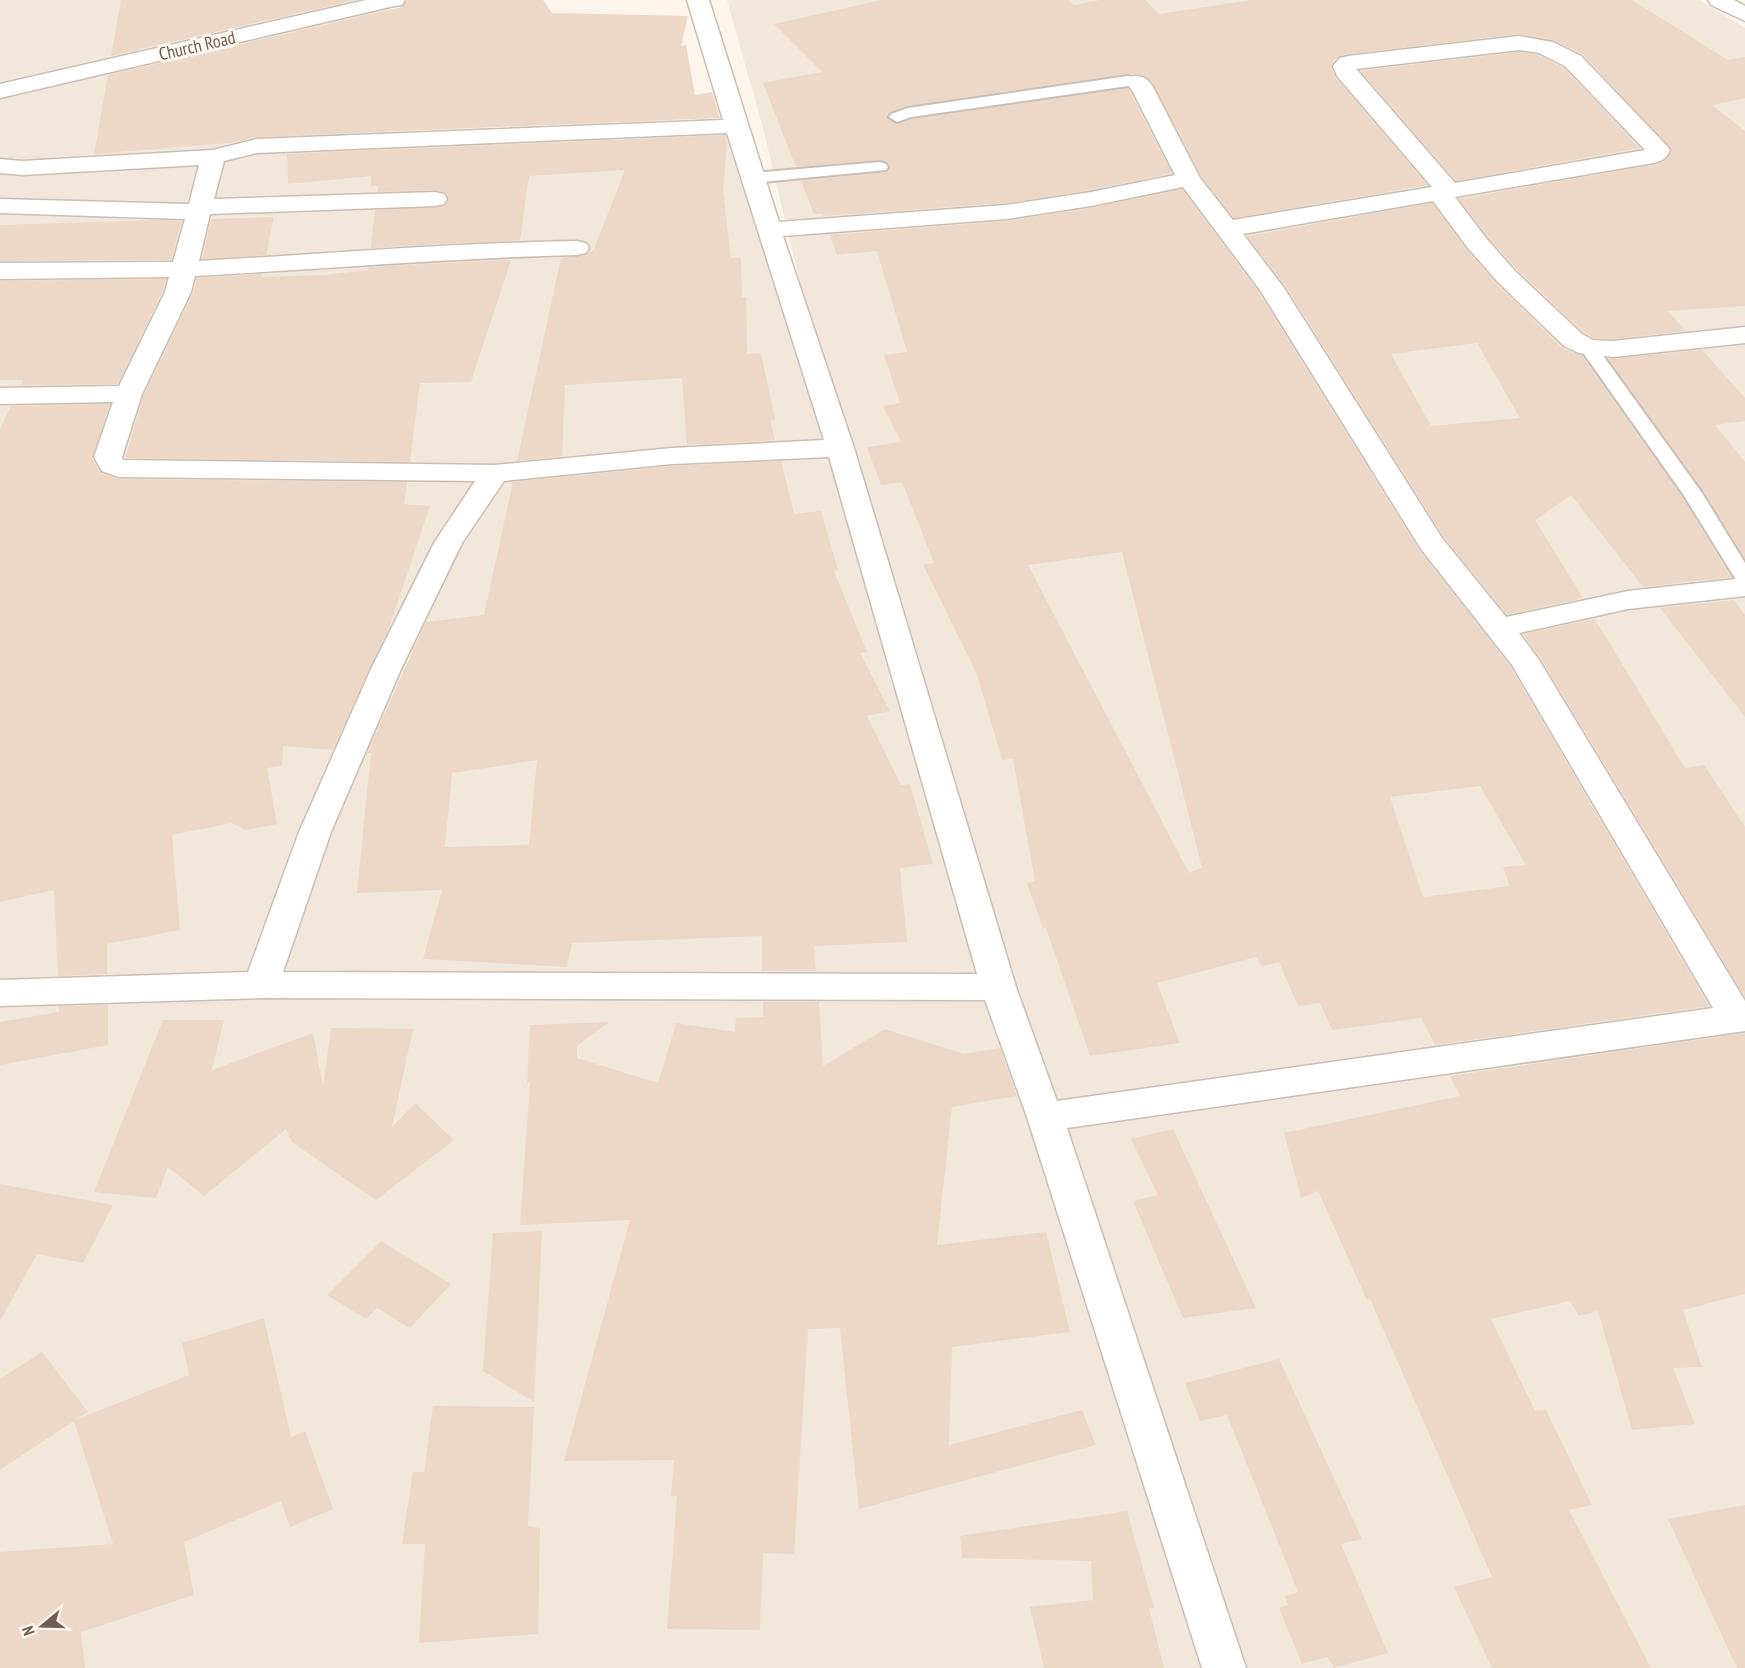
<svg xmlns="http://www.w3.org/2000/svg" width="1745" height="1668" font-family="'PT Sans Narrow',sans-serif">
<style>
.residential{fill:#f1e8db}
.building{fill:#edd7c7;fill-rule:evenodd}
.lines{fill:none;stroke-linecap:round;stroke-linejoin:round}
.service-casing{stroke:#ccbeb3;stroke-width:4}
.minor-casing{stroke:#ccbeb3;stroke-width:3}
.tertiary-casing{stroke:#ccbeb3;stroke-width:3}
.service{fill:#fff;fill-rule:evenodd}
.minor{fill:#fff;fill-rule:evenodd}
.tertiary{fill:#fff;fill-rule:evenodd}
.labels{text-anchor:middle;stroke-width:6;stroke-linejoin:round;paint-order:stroke}
.far-street-label{font-size:18px;fill:#735e51;stroke:#fdf9f2}
</style>
<rect width="100%" height="100%" fill="#fbf5ec"/>
<!-- residential -->
<polygon class="residential" points="0,0 404,0 391,4 386,136 746,122 835,428 763,128 727,0 1699,0 1745,28 1745,1668 0,1668"/>
<!-- building -->
<g class="building">
<polygon points="121,0 356,0 111,56"/>
<polygon points="407,0 543,0 552,13 688,16 681,46 686,45 695,95 712,92 720,118 257,137 230,143 94,154 108,75 402,7"/>
<polygon points="881,0 1068,0 1074,5 1100,0 1145,0 1159,14 1252,0 1632,0 1728,60 1745,57 1745,98 1712,105 1745,131 1745,306 1668,311 1686,331 1613,339 1594,338 1583,332 1517,269 1488,237 1459,199 1653,165 1665,161 1672,151 1583,54 1553,40 1519,34 1348,54 1338,57 1331,65 1335,77 1428,185 1234,218 1202,177 1152,82 1143,75 1128,74 908,106 890,112 887,117 898,124 912,119 1128,88 1172,173 1091,190 1006,203 823,216 823,214 814,214 801,181 886,172 890,166 880,160 796,167 763,83 822,72 774,24"/>
<polygon points="1519,52 1538,55 1564,68 1640,148 1456,181 1360,71"/>
<polygon points="725,135 727,142 723,191 731,258 741,258 742,297 746,297 747,354 761,353 775,419 770,420 775,440 687,445 682,378 565,385 562,456 517,461 561,258 586,255 594,249 625,170 529,176 520,240 371,248 375,210 444,206 449,200 446,193 435,190 377,192 378,186 371,186 371,176 288,184 287,154"/>
<path d="M1182,189l76,102 161,259 91,116 199,340 -274,39 -14,-27 -89,12 -12,-27 -22,3 -19,-44 -17,4 -6,-9 -99,26 23,60 -90,13 -44,-128h-3l-16,-45 8,-2 -22,-122 -11,1 -25,-86 -54,-109 11,-2 -32,-81 -21,3 -14,-38 34,-5 -18,-36 17,-3 -16,-48 23,-3 -30,-101 -40,4 -7,-20 176,-14 85,-13zM1122,552l80,316 -13,5 -161,-308zM1480,786l46,79 -23,2 7,19 -87,11 -33,-100z"/>
<path d="M1432,203l34,46 29,33 67,66 20,8 99,139 50,82 -88,10 -72,-92 -36,25 48,78 -76,17 -63,-78 -158,-250 -39,-51zM1477,343l43,75 -89,8 -40,-72z"/>
<polygon points="274,217 266,255 202,259 211,219"/>
<polygon points="155,220 182,221 171,260 0,261 0,225"/>
<polygon points="511,260 471,382 420,383 410,462 125,458 144,395 193,293 197,278 261,274 261,277 324,275 368,270 369,267"/>
<polygon points="166,279 163,291 118,384 21,385 23,380 0,380 0,281"/>
<polygon points="1702,350 1745,398 1745,421 1715,425 1745,462 1745,559 1704,492 1608,359"/>
<polygon points="110,404 92,458 101,473 118,479 407,482 404,504 430,506 390,625 333,750 283,746 282,766 267,768 277,824 245,830 232,823 172,835 180,930 107,944 107,974 58,976 54,890 0,902 0,429 11,406"/>
<path d="M781,461l13,53 27,-3 17,59 -4,1 33,81 -7,1 30,58 -23,5 34,69 9,-1 23,80 -33,4 7,74 -93,4 2,25h-54v-35l-190,7 -5,24 -144,-8 19,-69 -85,3 14,-140h-4l59,-131 58,-7 29,-133 159,-16zM537,760l-8,85 -84,2 7,-74z"/>
<polygon points="1734,600 1745,615 1745,717 1660,608"/>
<polygon points="1595,619 1685,768 1704,765 1745,827 1745,997 1541,659 1523,634"/>
<polygon points="763,1002 819,1002 823,1066 885,1029 964,1054 1000,1048 1017,1096 952,1107 937,1245 1046,1232 1070,1332 952,1347 949,1445 1082,1410 1096,1445 859,1509 840,1328 808,1329 794,1554 763,1553 760,1630 667,1629 677,1496 671,1496 674,1460 564,1461 630,1220 520,1225 530,1082 527,1084 530,1025 609,1022 577,1046 577,1058 658,1083 676,1023 735,1032 736,1018 763,1017"/>
<polygon points="108,1005 108,1045 0,1065 0,1022 59,1012 59,1006"/>
<polygon points="163,1020 224,1020 212,1070 313,1033 323,1087 331,1028 413,1029 392,1127 415,1103 454,1140 376,1200 292,1142 286,1129 204,1196 168,1167 156,1198 94,1192"/>
<polygon points="1745,1033 1745,1294 1683,1310 1702,1367 1673,1368 1695,1424 1632,1430 1598,1311 1579,1316 1570,1301 1491,1319 1535,1411 1546,1410 1592,1505 1569,1510 1651,1668 1492,1668 1454,1587 1492,1577 1370,1299 1367,1300 1318,1191 1301,1198 1284,1133 1460,1096 1450,1076"/>
<polygon points="1173,1129 1256,1308 1183,1318 1133,1201 1158,1195 1131,1139"/>
<polygon points="0,1184 113,1205 83,1263 37,1254 0,1321"/>
<polygon points="542,1231 534,1402 483,1371 493,1233"/>
<polygon points="381,1241 451,1284 410,1328 377,1308 366,1319 327,1295"/>
<polygon points="264,1318 291,1437 305,1431 333,1509 290,1527 281,1501 184,1542 194,1595 81,1632 85,1668 0,1668 0,1552 113,1544 74,1421 0,1470 0,1379 42,1352 88,1412 75,1420 189,1375 182,1343"/>
<polygon points="1279,1359 1362,1539 1341,1544 1388,1653 1334,1668 1327,1657 1302,1664 1279,1608 1288,1605 1285,1596 1298,1592 1227,1415 1200,1421 1185,1383"/>
<polygon points="433,1406 534,1407 528,1526 540,1528 538,1634 419,1643 425,1544 402,1544 413,1472 424,1472"/>
<polygon points="1745,1505 1745,1668 1737,1668 1668,1519"/>
<polygon points="1127,1511 1154,1608 1149,1608 1164,1668 1044,1668 1030,1607 1093,1600 1091,1561 962,1558 960,1536"/>
</g>
<g class="lines">
<defs>
<g id="service">
<polygon points="1128,76 1141,79 1144,82 1136,87 1128,86 911,117 897,122 889,117 891,114 908,108"/>
<polygon points="880,162 886,164 888,167 886,170 752,183 744,178 752,173"/>
<polygon points="1588,342 1594,343 1702,493 1745,563 1745,585 1738,583 1683,494 1579,347 1582,343"/>
</g>
<path id="minor" d="M687,0h22l70,222 227,-17 85,-13 84,-17 -43,-85 -7,-8 3,-5c12,-3 19,0 25,10l47,91 33,42 199,-33 -95,-111 -4,-10 7,-8 8,-2 171,-20 34,6 28,14 85,89 4,5c-3,9 -9,11 -17,13l-198,34 31,41 29,33 67,63 11,6 20,1 132,-14v16l-132,14 -34,-4 -15,-7 -67,-65 -29,-33 -35,-47 -190,33 41,54 158,250 64,79 122,-26 117,-13v18l-117,13 -109,24 20,27 206,341v30l-678,97 179,540h-44l-175,-551 -42,-117 -724,-2 -261,8v-26l248,-8 51,-140 72,-163 63,-126 41,-62 -356,-4 -17,-6 -8,-14 19,-55 -113,2v-16l119,-2 46,-94 4,-15 -169,2v-16l173,-1 12,-43 -185,-6v-14l189,5 10,-39 -177,10 -22,-2v-14l22,2 191,-11 44,-11 466,-19zM1519,50l20,3 26,13 80,84 -190,33 -99,-114zM727,133l97,307 -152,8 -177,17 -372,-5 -1,-3 20,-63 49,-102 4,-16c127,-7 255,-18 382,-21l9,-2 3,-5 -3,-5 -9,-2c-126,2 -252,13 -378,20l11,-47 225,-8 9,-2 3,-5 -3,-5 -9,-2 -221,7 10,-38 33,-8zM1183,187l77,103 161,259 91,116 201,343 -656,93 -41,-114 -162,-539 -71,-212 223,-17 85,-13zM829,457l148,517 -694,-2 48,-140 70,-163 61,-126 42,-62 168,-17z"/>
<g id="tertiary">
<polygon points="366,0 405,0 402,5 394,6 0,98 0,84"/>
<polygon points="1708,0 1734,0 1745,6 1745,21 1711,5"/>
</g>
</defs>
<!-- service casing -->
<use href="#service" class="service-casing"/>
<!-- minor casing -->
<use href="#minor" class="minor-casing"/>
<!-- tertiary casing -->
<use href="#tertiary" class="tertiary-casing"/>
<!-- service -->
<use href="#service" class="service"/>
<!-- minor -->
<use href="#minor" class="minor"/>
<!-- tertiary -->
<use href="#tertiary" class="tertiary"/>
</g>
<g class="labels">
<!-- far-street labels -->
<g class="far-street-label">
<text transform="translate(197 46) rotate(-13)" y="6">Church Road</text>
</g>
</g>
<!-- north arrow -->
<g transform="translate(42 1626) rotate(251)" stroke="#fdf9f2" stroke-width="4.5" paint-order="stroke">
<path d="M0-4.5L10 22L0 15L-10 22Z" fill="#735e51"/>
<text y="-9" font-size="16" font-weight="bold" text-anchor="middle" fill="#735e51">N</text>
</g>
</svg>
